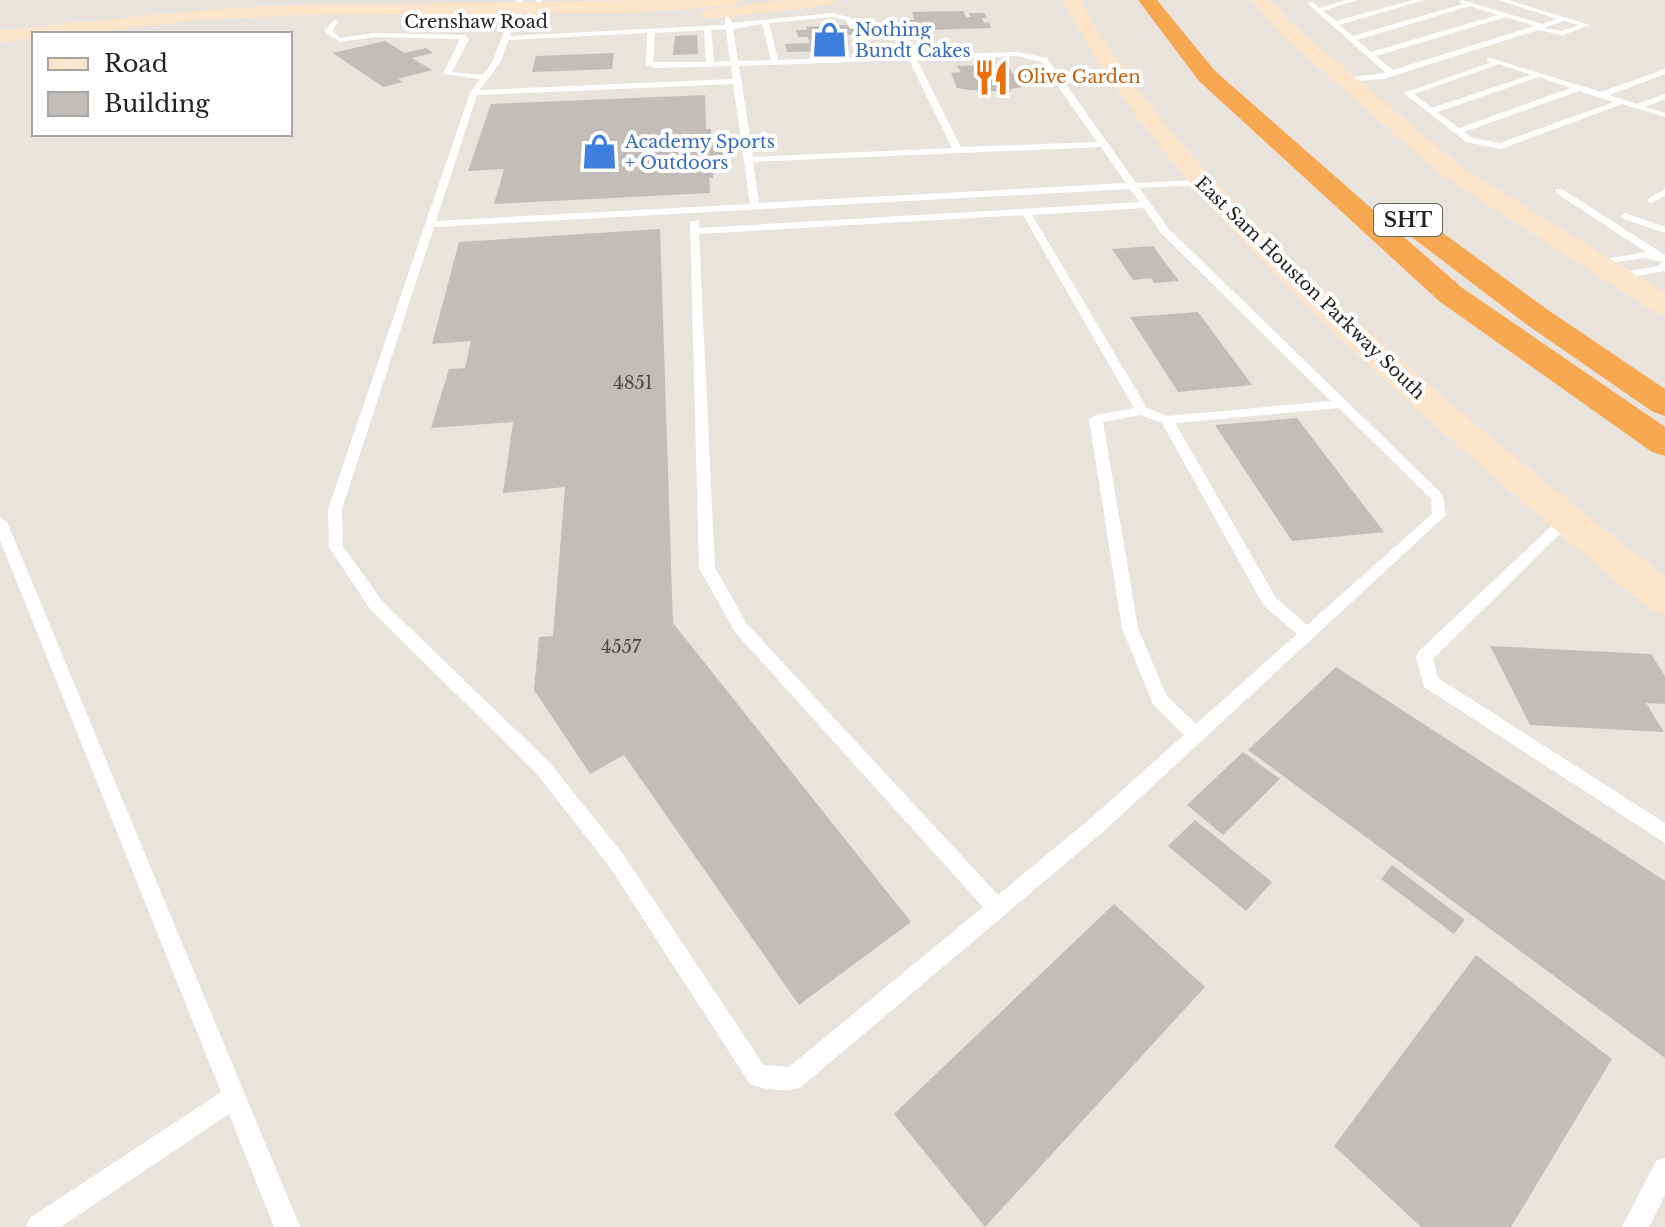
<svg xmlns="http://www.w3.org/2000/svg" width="1665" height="1227" font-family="'Libre Baskerville',serif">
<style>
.building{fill:#c2bdb8}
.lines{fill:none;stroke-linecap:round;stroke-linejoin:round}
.lane{fill:#fff;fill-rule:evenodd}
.secondary{fill:#fde5cb;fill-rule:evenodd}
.highway{fill:#f8a751;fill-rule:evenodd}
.labels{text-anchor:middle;stroke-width:8;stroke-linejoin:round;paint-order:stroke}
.far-street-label{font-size:18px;fill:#252321;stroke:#fff}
.far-shop-label{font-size:18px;fill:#366cbe;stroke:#fff;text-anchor:start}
.far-food-label{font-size:18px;fill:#c56008;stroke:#fff;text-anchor:start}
.number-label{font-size:18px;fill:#4c4a47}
.shield{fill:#fff;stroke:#666564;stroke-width:2}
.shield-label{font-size:20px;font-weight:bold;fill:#252321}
</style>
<rect width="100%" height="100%" fill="#e9e3de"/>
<!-- building -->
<g class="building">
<polygon points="963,11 966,17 971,17 969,13 984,13 987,18 982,18 984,23 989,22 991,28 930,30 929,27 911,27 909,20 914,20 912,12"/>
<polygon points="843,25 861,27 863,34 847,35 849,43 834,44 836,51 787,52 785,44 810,43 808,37 798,37 796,30 807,30 806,27"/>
<polygon points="697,35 698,54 673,55 675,36"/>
<polygon points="385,41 405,53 426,48 433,53 412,58 432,70 398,79 403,82 383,87 333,53"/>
<polygon points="614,53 612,69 532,72 536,56"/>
<polygon points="990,65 1008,66 1013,74 1028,74 1031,79 1016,79 1025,81 1028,86 1010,89 1011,92 970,90 957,88 951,73 961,72 957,66"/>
<polygon points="705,95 706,129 711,129 711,136 721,136 724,169 713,169 713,178 709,178 710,193 494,204 504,169 468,171 491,104"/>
<polygon points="660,229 673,623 911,922 799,1005 624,755 590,774 534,690 539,637 553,636 565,487 503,493 513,422 431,428 449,369 465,368 471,341 432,344 459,242"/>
<polygon points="1153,246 1179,281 1154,283 1151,278 1133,280 1112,249"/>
<polygon points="1198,312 1252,385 1178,392 1130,317"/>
<polygon points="1297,418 1384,532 1292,541 1215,425"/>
<polygon points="1490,646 1651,654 1665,676 1665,704 1646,703 1664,732 1530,725"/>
<polygon points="1336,667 1665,881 1665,1058 1248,750"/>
<polygon points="1243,752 1280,779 1223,835 1187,805"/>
<polygon points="1195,820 1272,882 1246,911 1168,846"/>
<polygon points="1392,865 1465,920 1454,934 1381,879"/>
<polygon points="1114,904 1205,987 985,1227 894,1114"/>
<polygon points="1476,955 1612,1059 1511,1227 1421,1227 1334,1146"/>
</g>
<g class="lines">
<!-- lane -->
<g class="lane">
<polygon points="517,0 523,0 522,8 533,5 536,0 542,0 538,7 520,13 514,6"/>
<path d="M1346,0h11l-34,11 13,10 77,-21h11l-85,25 14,11 110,-32 -4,-2 3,-2 80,24 15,-5 -59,-19h10l82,25 -27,10 -25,-5 -155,49 -38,3 -3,-4 44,-5 -79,-70 5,-1 7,6zM1470,6l28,9 -127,37 -14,-12zM1506,17l29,9 -142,44 -17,-14zM1564,21l15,4 -17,6 -19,-3z"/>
<path d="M833,13l18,5 6,9 -7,2 -4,-9 -13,-3 -64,6 9,37 239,-8 30,6 89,125 66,-3v4l-3,1 -60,3 30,41 274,266 3,20 -341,315 -304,257c-14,6 -37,3 -51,-3l-141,-218 -72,-92 -167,-165 -41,-62 -1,-38 142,-416 10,-14 -37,-5 17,-35 -85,-2 -35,5 -16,-11 10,-11 4,2 -6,9 9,7 34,-5 90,2 4,4 -17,33 31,3 10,-14 14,-38 4,-2 4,2 -5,13 215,-11v-7l3,-2 4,7zM762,24l9,36 -33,1 -5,-32zM726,29l4,32 -16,1 -3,-32zM704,30l2,32h-53l2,-29zM647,33l-1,32 11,3 74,-2 2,13 -253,11 21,-29 7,-21zM1017,56l24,6 56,80 -136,5 -44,-87zM909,60l43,88 -199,9 -14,-91zM733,84l17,120 -314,17 41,-126zM1101,147l25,36 -367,20 -6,-41zM1130,189l10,13 -441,26v-8l-9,2 9,346 36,64 248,275 -194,160 -25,-2 -141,-211 -74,-92 -167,-161 -39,-55 -1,-37 92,-282zM1144,208l17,25 170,168 -163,15 -21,-8 -115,-193zM1023,215l111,193 -38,7 -7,4 33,209 31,76 31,31 -93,83 -93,77 -251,-271 -32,-56 -16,-334zM1339,408l92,91 1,15 -125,111 -31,-27 -101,-175zM1141,415l21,8 102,183 33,28 -101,90 -30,-29 -28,-67 -35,-206z"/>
<path d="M1487,57l114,35 64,-23v5l-56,21 28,9 28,-10v5l-20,8 20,6v4l-43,-13 -121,45 -35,-7 -62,-49 88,-31 -5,-1zM1499,64l32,11 -99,33 -18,-14zM1539,77l32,11 -112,40 -22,-16zM1579,91l35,11 -114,41 -28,-5 -8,-6z"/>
<polygon points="1556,189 1562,189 1665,255 1665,271 1618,279 1613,276 1614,274 1658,266 1662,262 1644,258 1594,265 1594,261 1646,252 1556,193"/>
<polygon points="1665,189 1665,196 1651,203 1646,200"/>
<polygon points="1625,213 1665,227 1665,233 1621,218 1620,216"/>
<polygon points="1566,515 1573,520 1571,523 1433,659 1438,678 1665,823 1665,843 1424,687 1416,657 1418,652 1561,517"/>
<polygon points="0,517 7,522 300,1227 274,1227 229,1114 61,1227 26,1227 30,1218 221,1092 0,540"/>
<polygon points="1665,1158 1665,1195 1649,1227 1622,1227 1656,1161"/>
</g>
<!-- secondary -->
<g class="secondary">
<polygon points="667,0 743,0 734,5 634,13 297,15 203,20 74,34 34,34 34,38 0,42 0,30 203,10 297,5"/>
<polygon points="783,0 838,0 829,5 708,19 699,14 708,9"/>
<path d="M1062,0h18c65,114 154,206 250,296 107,99 220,191 335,281v37l-15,-4c-114,-96 -228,-192 -335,-296 -98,-96 -188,-193 -253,-314z"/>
<polygon points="1251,0 1270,0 1293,25 1458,164 1665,293 1665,315 1654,312 1440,174 1279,33"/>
</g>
<!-- highway -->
<g class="highway">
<polygon points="1138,0 1157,0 1215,71 1461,287 1665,427 1665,456 1652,452 1439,301 1199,81"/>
<polygon points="1407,212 1417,214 1548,310 1665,389 1665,416 1653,412 1526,324 1397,226 1393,220 1397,214"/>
</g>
</g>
<!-- icons -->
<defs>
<symbol id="shop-bare" viewBox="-9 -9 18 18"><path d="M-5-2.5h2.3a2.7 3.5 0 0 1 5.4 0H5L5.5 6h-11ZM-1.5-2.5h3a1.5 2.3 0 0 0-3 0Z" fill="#3f7fe0" stroke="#fff" stroke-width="2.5" paint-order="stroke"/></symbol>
<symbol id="restaurant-bare" viewBox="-9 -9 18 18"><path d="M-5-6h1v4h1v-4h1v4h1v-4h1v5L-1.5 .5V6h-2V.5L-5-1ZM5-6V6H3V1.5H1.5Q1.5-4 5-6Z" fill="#e8710a" stroke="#fff" stroke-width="2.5" paint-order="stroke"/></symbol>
</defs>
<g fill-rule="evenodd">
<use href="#shop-bare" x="804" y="14" width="51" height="51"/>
<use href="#restaurant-bare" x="966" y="52" width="51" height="51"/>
<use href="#shop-bare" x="574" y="126" width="51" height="51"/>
</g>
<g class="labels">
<!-- far-street labels -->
<g class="far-street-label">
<text x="476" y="28">Crenshaw Road</text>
<text transform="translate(1310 288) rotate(44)" y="6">East Sam Houston Parkway South</text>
</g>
<!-- far-shop labels -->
<g class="far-shop-label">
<text x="855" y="36">Nothing<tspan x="855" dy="21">Bundt Cakes</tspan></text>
<text x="625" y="148">Academy Sports<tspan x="625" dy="21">+ Outdoors</tspan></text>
</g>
<!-- far-food labels -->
<g class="far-food-label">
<text x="1017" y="83">Olive Garden</text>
</g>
<!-- number labels -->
<g class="number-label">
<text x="633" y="389">4851</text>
<text x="621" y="653">4557</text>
</g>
<!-- shield labels -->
<rect class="shield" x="1374" y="204" width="68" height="32" rx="6"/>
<g class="shield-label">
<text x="1408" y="227">SHT</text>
</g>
</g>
<!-- legend -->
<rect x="32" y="32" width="260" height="104" fill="#ffffff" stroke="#a8a7a6" stroke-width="2"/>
<rect x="48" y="58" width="40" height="12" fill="#fde5cb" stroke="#a8a7a6" stroke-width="2"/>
<text x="104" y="72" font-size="24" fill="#252321">Road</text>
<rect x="48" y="92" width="40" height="24" fill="#c2bdb8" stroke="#a8a7a6" stroke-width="2"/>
<text x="104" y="112" font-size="24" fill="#252321">Building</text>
</svg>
